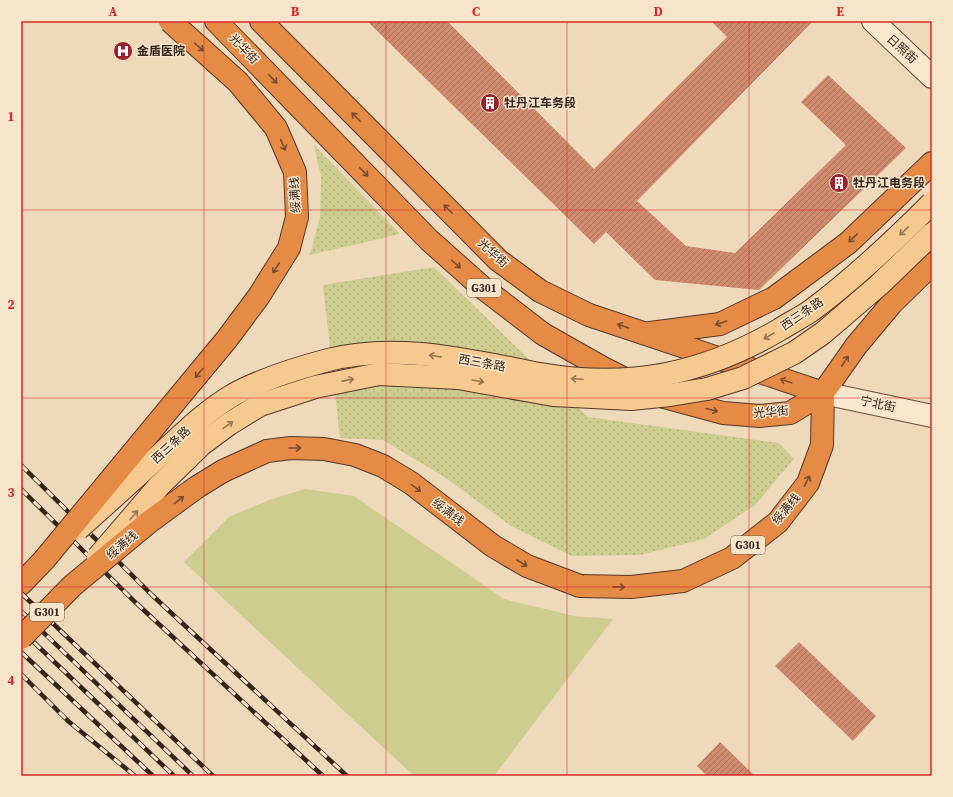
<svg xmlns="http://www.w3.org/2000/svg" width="953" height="797" font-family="'Source Serif 4','Noto Sans SC',serif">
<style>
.grass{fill:url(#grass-dots)}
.pitch{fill:#cdcd8f}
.building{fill:url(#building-hatch)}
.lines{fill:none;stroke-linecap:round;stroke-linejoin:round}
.secondary-casing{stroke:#694a38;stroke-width:24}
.highway-casing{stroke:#543829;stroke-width:24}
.secondary{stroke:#fae8ce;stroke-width:22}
.highway{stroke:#e58b46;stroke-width:22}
.rail-casing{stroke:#35241a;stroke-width:4.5}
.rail{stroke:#f7e5cb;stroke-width:3;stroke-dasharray:9;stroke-linecap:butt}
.primary-bridge-casing{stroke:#543829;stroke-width:24;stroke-linecap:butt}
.highway-bridge-casing{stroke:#543829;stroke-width:24;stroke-linecap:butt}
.primary-bridge{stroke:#f6c990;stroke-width:22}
.highway-bridge{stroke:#e58b46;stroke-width:22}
.oneway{stroke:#7b4d2c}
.oneway2{stroke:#967655}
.grid{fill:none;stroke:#d62828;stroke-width:1;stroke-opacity:0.55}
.labels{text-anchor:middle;stroke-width:3;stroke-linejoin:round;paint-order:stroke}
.shield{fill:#f7e5cb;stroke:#6f5e4f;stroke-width:1}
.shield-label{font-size:11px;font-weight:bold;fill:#35241a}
.street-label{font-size:12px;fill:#35241a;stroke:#f7e5cb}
.poi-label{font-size:12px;font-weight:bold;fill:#35241a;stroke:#f7e5cb;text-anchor:start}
.neatline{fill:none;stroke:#d62828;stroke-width:1.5}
.grid-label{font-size:13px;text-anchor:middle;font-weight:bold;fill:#d62828}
</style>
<defs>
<pattern id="grass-dots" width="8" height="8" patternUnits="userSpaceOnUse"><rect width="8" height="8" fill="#cdcd8f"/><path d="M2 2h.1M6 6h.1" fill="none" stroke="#b1b07b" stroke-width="1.8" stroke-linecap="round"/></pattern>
<pattern id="building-hatch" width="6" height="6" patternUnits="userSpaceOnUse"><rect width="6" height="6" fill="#d08b6f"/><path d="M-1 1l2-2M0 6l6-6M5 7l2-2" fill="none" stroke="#aa715a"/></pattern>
</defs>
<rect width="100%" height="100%" fill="#efd9bb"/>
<!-- grass -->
<g class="grass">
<polygon points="314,145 400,234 310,255 320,217 321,177"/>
<polygon points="434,267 588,417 779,443 794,459 755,505 704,539 640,555 572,556 511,526 446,478 383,440 340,438 323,285"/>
</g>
<!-- pitch -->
<polygon class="pitch" points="305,489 354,496 504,599 574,616 613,619 494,776 414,776 184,562 229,517 269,500"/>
<!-- building -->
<g class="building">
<polygon points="367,21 447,21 594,169 727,37 711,21 813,21 637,201 686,246 735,253 846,145 801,102 828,75 906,148 759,290 655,280 606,232 594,244"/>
<polygon points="799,642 876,716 853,741 775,666"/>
<polygon points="720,742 755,776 707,776 697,766"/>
</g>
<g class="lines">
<defs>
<g id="secondary">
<polyline points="873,21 932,77"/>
<polyline points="823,393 932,416"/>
</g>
<g id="highway">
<polyline points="216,21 429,240 483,288 543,334 603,368 631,382"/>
<polyline points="261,21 498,260 540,291 589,315 823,393"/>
<polyline points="650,333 720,324 774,298 848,243 932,163"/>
<polyline points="660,396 723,413 760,416 790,413 823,393 856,346 892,303 932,264"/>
<polyline points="21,584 44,560"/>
<polyline points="580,586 631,587 683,581 732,558 778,522 808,483 822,445 823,393"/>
</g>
</defs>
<!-- secondary casing -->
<use href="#secondary" class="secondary-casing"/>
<!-- highway casing -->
<use href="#highway" class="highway-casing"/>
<!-- secondary -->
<use href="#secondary" class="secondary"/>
<!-- highway -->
<use href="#highway" class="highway"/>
<defs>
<g id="rail">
<polyline points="21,465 153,596 347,776"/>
<polyline points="21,489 135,602 323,776"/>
<polyline points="21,593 213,776"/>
<polyline points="21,611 193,776"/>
<polyline points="21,630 174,776"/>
<polyline points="21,652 153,776"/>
<polyline points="21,674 68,721 135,776"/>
</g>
</defs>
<!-- rail casing -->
<use href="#rail" class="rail-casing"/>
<!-- rail -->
<use href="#rail" class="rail"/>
<defs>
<g id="primary-bridge">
<path d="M78,529c28,-25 56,-50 83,-75 23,-21 45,-43 72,-59 27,-15 65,-27 95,-35 70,-18 143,1 212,14 88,15 162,1 239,-44 11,-7 23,-13 33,-20 43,-32 82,-69 120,-107"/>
<polyline points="98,557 159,486 202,444 229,424 260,405 315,387 379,374 458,378 553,395 631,399 670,395 707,389 743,378 794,353 823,333 879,285 932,234"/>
</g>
<g id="highway-bridge">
<polyline points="44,560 227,339 259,296 289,248 297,217 295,172 276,128 238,82 170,21"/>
<polyline points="21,638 72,586 149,522 197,487 223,471 267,451 291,448 324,449 355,455 383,466 411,483 493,546 527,566 580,586"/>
</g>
</defs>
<!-- primary-bridge casing -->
<use href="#primary-bridge" class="primary-bridge-casing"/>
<!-- highway-bridge casing -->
<use href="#highway-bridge" class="highway-bridge-casing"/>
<!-- primary-bridge -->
<use href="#primary-bridge" class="primary-bridge"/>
<!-- highway-bridge -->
<use href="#highway-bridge" class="highway-bridge"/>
</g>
<!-- one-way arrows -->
<defs><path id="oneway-shaft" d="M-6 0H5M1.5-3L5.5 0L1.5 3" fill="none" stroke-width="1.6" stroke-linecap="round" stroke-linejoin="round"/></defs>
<g class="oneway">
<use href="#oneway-shaft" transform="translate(199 47) rotate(42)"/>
<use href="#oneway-shaft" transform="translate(273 79) rotate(46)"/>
<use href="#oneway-shaft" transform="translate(356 117) rotate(-135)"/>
<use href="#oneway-shaft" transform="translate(283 145) rotate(66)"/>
<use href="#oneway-shaft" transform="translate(364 172) rotate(46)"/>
<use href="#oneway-shaft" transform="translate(448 209) rotate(-135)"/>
<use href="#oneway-shaft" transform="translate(853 238) rotate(136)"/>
<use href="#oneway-shaft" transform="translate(456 264) rotate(41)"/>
<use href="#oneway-shaft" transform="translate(276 268) rotate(122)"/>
<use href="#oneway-shaft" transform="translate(721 323) rotate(161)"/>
<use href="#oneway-shaft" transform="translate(623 326) rotate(-161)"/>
<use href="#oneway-shaft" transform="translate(845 361) rotate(-56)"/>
<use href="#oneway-shaft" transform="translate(199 373) rotate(130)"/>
<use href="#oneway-shaft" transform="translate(786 381) rotate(-162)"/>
<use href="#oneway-shaft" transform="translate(712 410) rotate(15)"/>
<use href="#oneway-shaft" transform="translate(295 448)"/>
<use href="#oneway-shaft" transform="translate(807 481) rotate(-63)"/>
<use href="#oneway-shaft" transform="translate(416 488) rotate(37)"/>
<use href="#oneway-shaft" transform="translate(179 500) rotate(-37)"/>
<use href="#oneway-shaft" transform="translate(522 563) rotate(30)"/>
<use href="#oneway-shaft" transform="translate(619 587) rotate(1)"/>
</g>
<g class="oneway2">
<use href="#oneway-shaft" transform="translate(904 231) rotate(136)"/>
<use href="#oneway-shaft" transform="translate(769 336) rotate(150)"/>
<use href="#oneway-shaft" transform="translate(435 356) rotate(-172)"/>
<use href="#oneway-shaft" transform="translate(577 379) rotate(-177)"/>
<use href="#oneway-shaft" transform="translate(348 380) rotate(-11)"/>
<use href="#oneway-shaft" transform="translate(478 381) rotate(10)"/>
<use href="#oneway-shaft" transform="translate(228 425) rotate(-35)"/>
<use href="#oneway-shaft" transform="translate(134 515) rotate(-49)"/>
</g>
<!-- grid -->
<path class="grid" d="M204,21v755M386,21v755M567,21v755M749,21v755M21,210h911M21,398h911M21,587h911"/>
<!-- icons -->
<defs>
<symbol id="hospital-disc" viewBox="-11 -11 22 22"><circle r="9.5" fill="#992231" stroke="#f7e5cb"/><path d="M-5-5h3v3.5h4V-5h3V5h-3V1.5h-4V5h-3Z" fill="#fff"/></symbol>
<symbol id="building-disc" viewBox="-11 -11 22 22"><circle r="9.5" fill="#992231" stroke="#f7e5cb"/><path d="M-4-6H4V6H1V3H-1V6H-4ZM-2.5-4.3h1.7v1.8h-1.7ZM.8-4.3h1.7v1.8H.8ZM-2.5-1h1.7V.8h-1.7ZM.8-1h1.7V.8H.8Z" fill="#fff"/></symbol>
</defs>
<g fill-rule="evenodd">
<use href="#hospital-disc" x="112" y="40" width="22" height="22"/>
<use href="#building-disc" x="479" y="92" width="22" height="22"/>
<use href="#building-disc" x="828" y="172" width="22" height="22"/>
</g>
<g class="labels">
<!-- shield labels -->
<g class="shield">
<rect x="467" y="279" width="34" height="18" rx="3"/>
<rect x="731" y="536" width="34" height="18" rx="3"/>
<rect x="30" y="603" width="34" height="18" rx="3"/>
</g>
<g class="shield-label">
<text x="484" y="292">G301</text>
<text x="748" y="549">G301</text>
<text x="47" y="616">G301</text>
</g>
<!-- street labels -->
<g class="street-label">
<text transform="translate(244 49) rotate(46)" y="4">光华街</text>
<text transform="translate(902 49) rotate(43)" y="4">日照街</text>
<text transform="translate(295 195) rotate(-93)" y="4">绥满线</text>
<text transform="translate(493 253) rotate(42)" y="4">光华街</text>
<text transform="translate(802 314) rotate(-34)" y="4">西三条路</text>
<text transform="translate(482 363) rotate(10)" y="4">西三条路</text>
<text transform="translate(878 404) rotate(12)" y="4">宁北街</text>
<text transform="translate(771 412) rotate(-5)" y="4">光华街</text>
<text transform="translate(171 445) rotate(-43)" y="4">西三条路</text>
<text transform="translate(786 509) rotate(-50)" y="4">绥满线</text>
<text transform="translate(448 512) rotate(37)" y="4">绥满线</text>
<text transform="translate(122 545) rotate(-40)" y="4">绥满线</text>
</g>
<!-- poi labels -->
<g class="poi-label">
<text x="137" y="55">金盾医院</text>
<text x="504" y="107">牡丹江车务段</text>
<text x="853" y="187">牡丹江电务段</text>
</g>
</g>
<!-- border -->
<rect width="953" height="797" fill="none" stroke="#f7e5cb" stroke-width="44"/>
<rect x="22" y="22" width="909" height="753" class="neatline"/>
<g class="grid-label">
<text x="113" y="16">A</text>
<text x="295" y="16">B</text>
<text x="476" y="16">C</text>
<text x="658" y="16">D</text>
<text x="840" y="16">E</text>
<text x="11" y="121">1</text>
<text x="11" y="309">2</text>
<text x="11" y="497">3</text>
<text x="11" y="685">4</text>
</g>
</svg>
